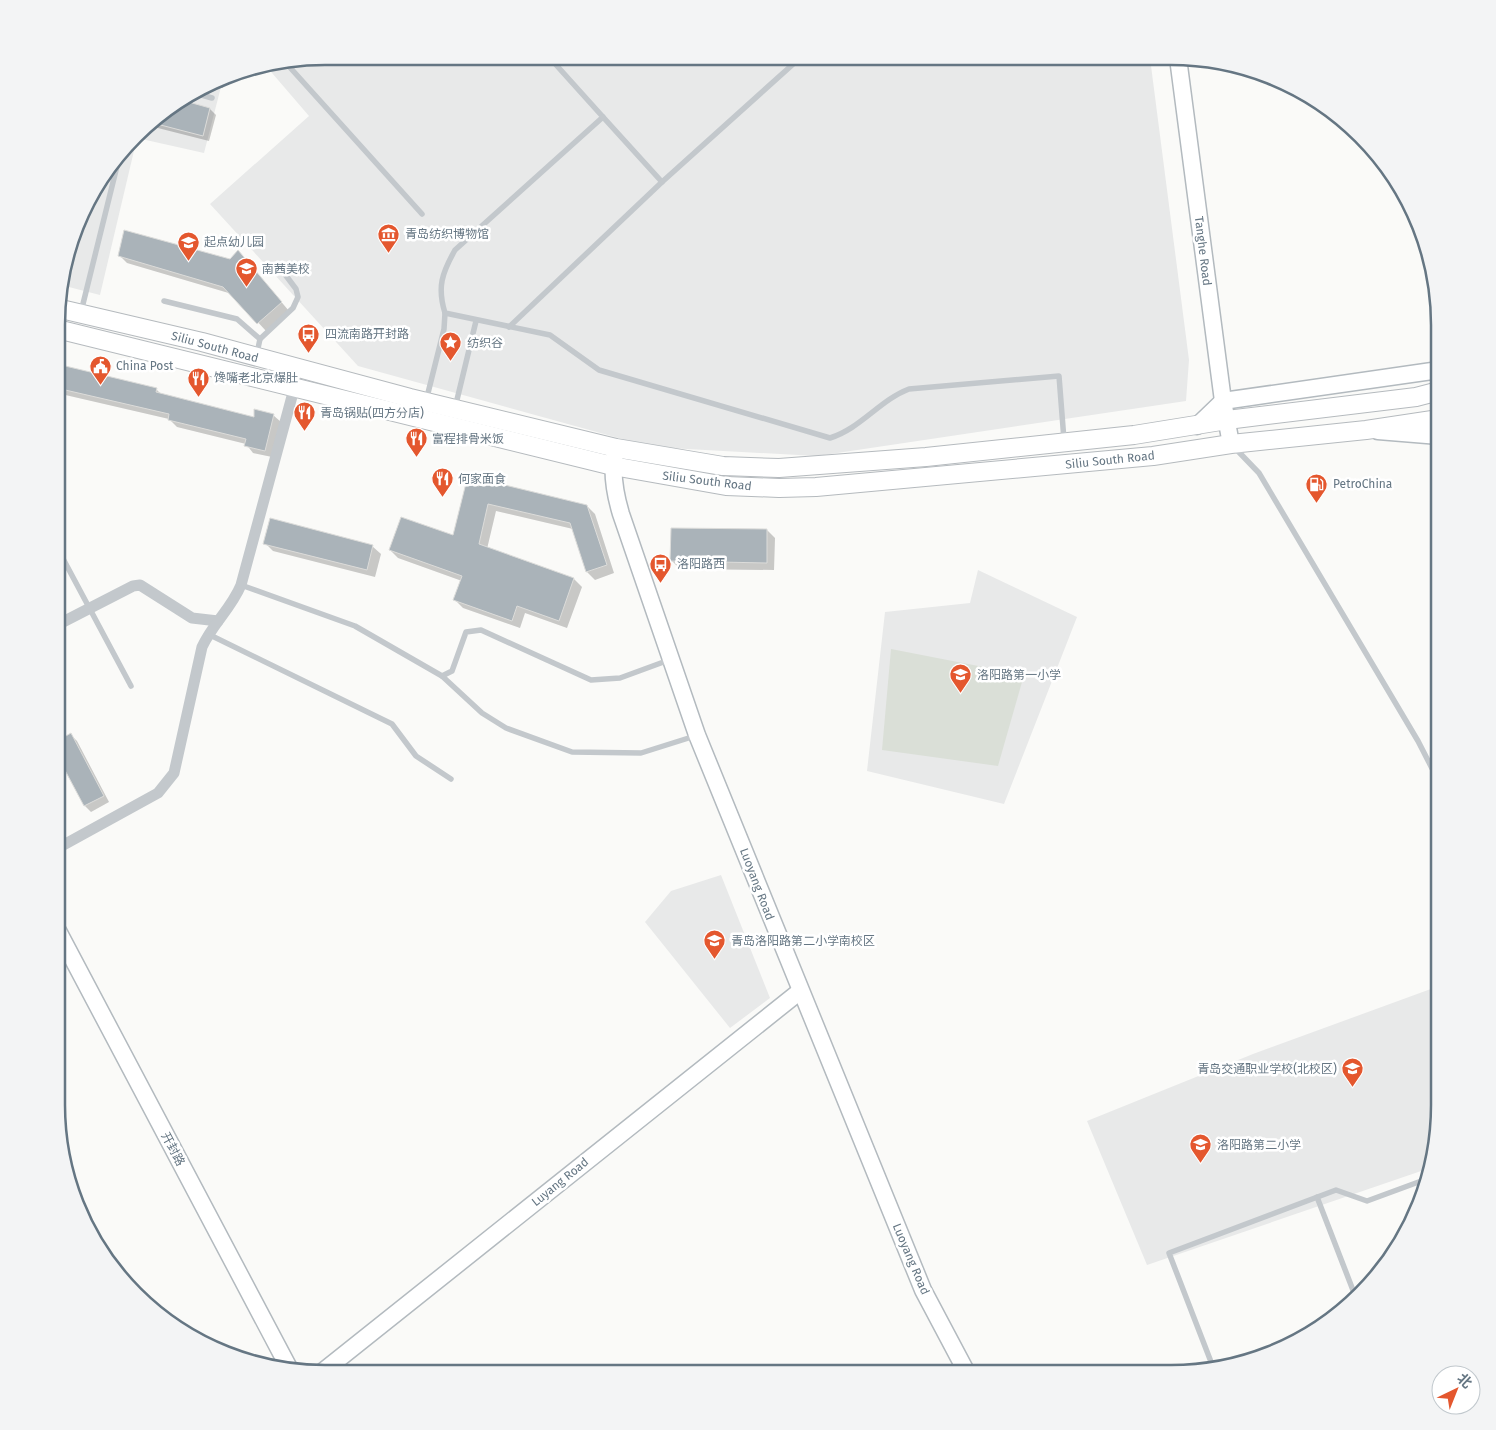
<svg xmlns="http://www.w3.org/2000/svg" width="1496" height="1430" font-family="'Fira Sans','Noto Sans SC',sans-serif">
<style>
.built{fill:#e8e9e9}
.green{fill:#dadfd7}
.shadow{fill:#0003}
.building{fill:#aab3b9;stroke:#dcdcda}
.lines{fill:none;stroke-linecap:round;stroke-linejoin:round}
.secondary-casing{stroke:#b3babf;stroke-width:19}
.primary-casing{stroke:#b5babe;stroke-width:20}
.lane{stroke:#c3c8cc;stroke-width:5.5}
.street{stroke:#c3c8cc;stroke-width:11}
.secondary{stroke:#fff;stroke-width:16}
.primary{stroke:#fff;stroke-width:18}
.labels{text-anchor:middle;stroke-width:5;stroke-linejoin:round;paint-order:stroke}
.poi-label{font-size:12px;fill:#657683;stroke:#fff;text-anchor:start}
.street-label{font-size:12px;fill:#657683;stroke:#fff}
.rim{fill:none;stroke:#657683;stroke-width:2.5}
</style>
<rect width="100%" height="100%" fill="#fafaf8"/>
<!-- built -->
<g class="built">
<polygon points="325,56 1150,58 1189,360 1186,401 817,456 651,447 358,366 210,204 309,116 266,66"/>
<polygon points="223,79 204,153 137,138 100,295 61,285 61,273 92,191 148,123"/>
<polygon points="978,570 1077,617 1004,804 867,771 885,612 970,603"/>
<polygon points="721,875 770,998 730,1028 645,922 671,891"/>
<polygon points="1439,986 1439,1122 1427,1169 1147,1265 1087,1121 1253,1054"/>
</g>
<!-- green -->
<polygon class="green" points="891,649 1024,675 998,766 882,750"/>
<!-- shadow -->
<g class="shadow">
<polygon points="225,78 223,88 213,85"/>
<polygon points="184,102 210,109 216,115 209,141 146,125"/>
<polygon points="119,255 246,260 289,311 266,331 232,294 127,263"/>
<polygon points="61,367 156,389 163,396 255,419 273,415 281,422 272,457 253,453 246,444 177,427 169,419 61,394"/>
<polygon points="467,484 587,506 595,514 614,573 595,580 587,572 573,529 496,511 487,549 574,579 582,587 567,628 525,613 520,628 463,608 455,600 462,581 398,558 390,550 454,537"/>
<polygon points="767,530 775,538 774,570 680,569 671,560"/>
<polygon points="265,543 372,546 381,554 375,577 273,551"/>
<polygon points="71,735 77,741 109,802 91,812 85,806 59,756 59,741"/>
</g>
<!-- building -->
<g class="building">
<polygon points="185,101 210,108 203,136 149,122"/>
<polygon points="124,230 230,259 238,250 282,302 257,324 223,287 118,256"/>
<polygon points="61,365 157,388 156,392 254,417 254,409 274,414 265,451 244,446 246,439 168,420 169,414 61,389"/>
<polygon points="480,479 587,505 607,565 586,572 570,523 488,504 479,544 574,578 559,621 517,606 512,621 453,600 462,576 389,550 401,517 453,535 466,483 479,486"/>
<polygon points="270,518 373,545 367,570 263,544"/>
<polygon points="671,528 767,529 767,563 670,561"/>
<polygon points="71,733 104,796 84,806 59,759 59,740"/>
</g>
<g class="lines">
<defs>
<g id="secondary">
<polyline points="1178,58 1223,401 1231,444"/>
<polyline points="1197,426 1223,401 1439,370"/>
<polyline points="1378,431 1439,436"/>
<path d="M615,453c-4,21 0,41 6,61l76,221 226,555 44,83"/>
<polyline points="58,931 289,1368"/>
<polyline points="321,1373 799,992"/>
</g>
<g id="primary">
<polyline points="61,309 202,342 410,398 616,448 723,466 779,468 926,457 1134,435 1227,420 1416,397 1439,391"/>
<polyline points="61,330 613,466 726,486 779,488 816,487 1153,456 1231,444 1366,430 1439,419"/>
</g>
</defs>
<!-- secondary casing -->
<use href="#secondary" class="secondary-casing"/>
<!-- primary casing -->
<use href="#primary" class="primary-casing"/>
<!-- lane -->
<g class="lane">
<path d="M549,57l54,60 -148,133c-13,23 -18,37 -10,63l105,22 49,35 231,68c30,-9 50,-38 79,-49l150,-13 5,64"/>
<polyline points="286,63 422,214"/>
<polyline points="198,94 212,98"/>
<polyline points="603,117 662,182"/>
<polyline points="164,301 237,319 260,339"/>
<polyline points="81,312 119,158"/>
<polyline points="509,327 662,182 801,57"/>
<polyline points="257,353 260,339 293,308 298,297 296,289 284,273"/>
<polyline points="426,401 444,329 445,313"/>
<polyline points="455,408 476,321"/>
<polyline points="1234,447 1259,473 1418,741 1439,782"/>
<polyline points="60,553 131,686"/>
<polyline points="241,585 355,626 442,676 482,713 506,728 572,752 641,753 695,736"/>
<polyline points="208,634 392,724 416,756 451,779"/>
<polyline points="442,676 452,671 466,632 481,630 591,680 620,678 669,660"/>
<polyline points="1317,1197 1356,1298"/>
<polyline points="1213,1367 1169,1253 1336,1190 1367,1201 1424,1180"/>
</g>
<!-- street -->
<g class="street">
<polyline points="59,624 133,586 140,585 192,618 218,621"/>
<path d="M58,848l100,-55 16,-20 28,-126c11,-24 29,-38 39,-62l53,-196"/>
</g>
<!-- secondary -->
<use href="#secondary" class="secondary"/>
<!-- primary -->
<use href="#primary" class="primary"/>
</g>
<!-- icons -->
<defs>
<symbol id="museum-pin" viewBox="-11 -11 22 30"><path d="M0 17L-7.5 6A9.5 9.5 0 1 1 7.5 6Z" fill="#e4572e" stroke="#fff"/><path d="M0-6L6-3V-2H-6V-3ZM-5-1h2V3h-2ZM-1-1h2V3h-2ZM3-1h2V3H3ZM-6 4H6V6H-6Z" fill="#fff"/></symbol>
<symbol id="school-pin" viewBox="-11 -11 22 30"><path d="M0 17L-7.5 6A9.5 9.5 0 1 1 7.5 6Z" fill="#e4572e" stroke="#fff"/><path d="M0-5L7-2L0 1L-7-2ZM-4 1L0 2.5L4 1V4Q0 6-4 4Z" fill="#fff"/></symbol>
<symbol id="bus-pin" viewBox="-11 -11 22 30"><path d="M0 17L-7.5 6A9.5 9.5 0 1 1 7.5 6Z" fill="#e4572e" stroke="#fff"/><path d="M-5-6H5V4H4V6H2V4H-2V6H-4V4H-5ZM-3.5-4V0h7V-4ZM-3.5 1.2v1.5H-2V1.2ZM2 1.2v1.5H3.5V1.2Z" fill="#fff"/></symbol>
<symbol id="sight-pin" viewBox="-11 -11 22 30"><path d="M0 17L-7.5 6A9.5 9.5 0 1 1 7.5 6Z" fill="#e4572e" stroke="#fff"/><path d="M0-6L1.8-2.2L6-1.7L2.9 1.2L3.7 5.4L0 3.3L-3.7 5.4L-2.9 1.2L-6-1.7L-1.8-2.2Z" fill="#fff"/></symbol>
<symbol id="civic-pin" viewBox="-11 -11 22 30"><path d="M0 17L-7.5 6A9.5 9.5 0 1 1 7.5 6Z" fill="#e4572e" stroke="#fff"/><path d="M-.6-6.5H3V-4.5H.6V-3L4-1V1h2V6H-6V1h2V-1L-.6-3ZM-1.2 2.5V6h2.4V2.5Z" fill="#fff"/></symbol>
<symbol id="restaurant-pin" viewBox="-11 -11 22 30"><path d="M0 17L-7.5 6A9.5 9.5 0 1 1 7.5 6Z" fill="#e4572e" stroke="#fff"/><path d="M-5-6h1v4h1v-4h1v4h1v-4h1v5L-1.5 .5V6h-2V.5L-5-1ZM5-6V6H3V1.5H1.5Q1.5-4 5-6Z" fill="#fff"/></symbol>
<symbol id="fuel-pin" viewBox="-11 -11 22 30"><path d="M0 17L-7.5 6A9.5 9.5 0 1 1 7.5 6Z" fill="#e4572e" stroke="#fff"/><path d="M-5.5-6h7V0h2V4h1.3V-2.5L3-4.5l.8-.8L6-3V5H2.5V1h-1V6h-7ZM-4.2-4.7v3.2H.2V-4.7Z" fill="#fff"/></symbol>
</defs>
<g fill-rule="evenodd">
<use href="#museum-pin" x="376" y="222" width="25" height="34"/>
<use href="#school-pin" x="176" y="230" width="25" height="34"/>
<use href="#school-pin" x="234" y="256" width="25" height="34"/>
<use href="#bus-pin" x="296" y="322" width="25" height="34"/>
<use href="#sight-pin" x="438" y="330" width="25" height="34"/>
<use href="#civic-pin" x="88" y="354" width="25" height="34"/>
<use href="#restaurant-pin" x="186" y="366" width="25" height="34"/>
<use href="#restaurant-pin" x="292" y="400" width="25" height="34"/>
<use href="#restaurant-pin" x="404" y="426" width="25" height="34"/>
<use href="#restaurant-pin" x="430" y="466" width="25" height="34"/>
<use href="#fuel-pin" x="1304" y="472" width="25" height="34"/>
<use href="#bus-pin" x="648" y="552" width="25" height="34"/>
<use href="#school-pin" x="948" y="662" width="25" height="34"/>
<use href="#school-pin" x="702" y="928" width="25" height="34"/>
<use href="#school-pin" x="1340" y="1056" width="25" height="34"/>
<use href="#school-pin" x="1188" y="1132" width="25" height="34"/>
</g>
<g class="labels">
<!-- poi labels -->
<g class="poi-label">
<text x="405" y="238">青岛纺织博物馆</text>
<text x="204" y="246">起点幼儿园</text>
<text x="262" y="273">南茜美校</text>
<text x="325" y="338">四流南路开封路</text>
<text x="467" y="347">纺织谷</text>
<text x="116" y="370">China Post</text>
<text x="214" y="382">馋嘴老北京爆肚</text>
<text x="320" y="417">青岛锅贴(四方分店)</text>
<text x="432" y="443">富程排骨米饭</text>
<text x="458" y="483">何家面食</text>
<text x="1333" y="488">PetroChina</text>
<text x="677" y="568">洛阳路西</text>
<text x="977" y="679">洛阳路第一小学</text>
<text x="731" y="945">青岛洛阳路第二小学南校区</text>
<text x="1337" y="1073" text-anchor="end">青岛交通职业学校(北校区)</text>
<text x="1217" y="1149">洛阳路第二小学</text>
</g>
<!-- street labels -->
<g class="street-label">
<text transform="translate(1203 251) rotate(83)" y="4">Tanghe Road</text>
<text transform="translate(215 347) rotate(15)" y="4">Siliu South Road</text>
<text transform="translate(1110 460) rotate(-6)" y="4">Siliu South Road</text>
<text transform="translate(707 481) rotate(7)" y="4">Siliu South Road</text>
<text transform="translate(757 884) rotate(69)" y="4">Luoyang Road</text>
<text transform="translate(173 1149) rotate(62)" y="4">开封路</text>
<text transform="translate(560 1182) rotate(-39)" y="4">Luyang Road</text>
<text transform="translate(911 1259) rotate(67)" y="4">Luoyang Road</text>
</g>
</g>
<!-- crop -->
<path d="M0 0H1496V1430H0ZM325 65H1171A260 260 0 0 1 1431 325V1105A260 260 0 0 1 1171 1365H325A260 260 0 0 1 65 1105V325A260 260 0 0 1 325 65Z" fill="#f3f4f5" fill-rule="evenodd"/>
<path class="rim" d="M325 65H1171A260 260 0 0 1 1431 325V1105A260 260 0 0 1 1171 1365H325A260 260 0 0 1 65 1105V325A260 260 0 0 1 325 65Z"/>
<!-- north arrow -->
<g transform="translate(1456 1390) rotate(43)"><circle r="24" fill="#ffffff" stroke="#c1c8cd"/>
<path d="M0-4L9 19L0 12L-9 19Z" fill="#e4572e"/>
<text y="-8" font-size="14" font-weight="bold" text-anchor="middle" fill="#657683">北</text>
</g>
</svg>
